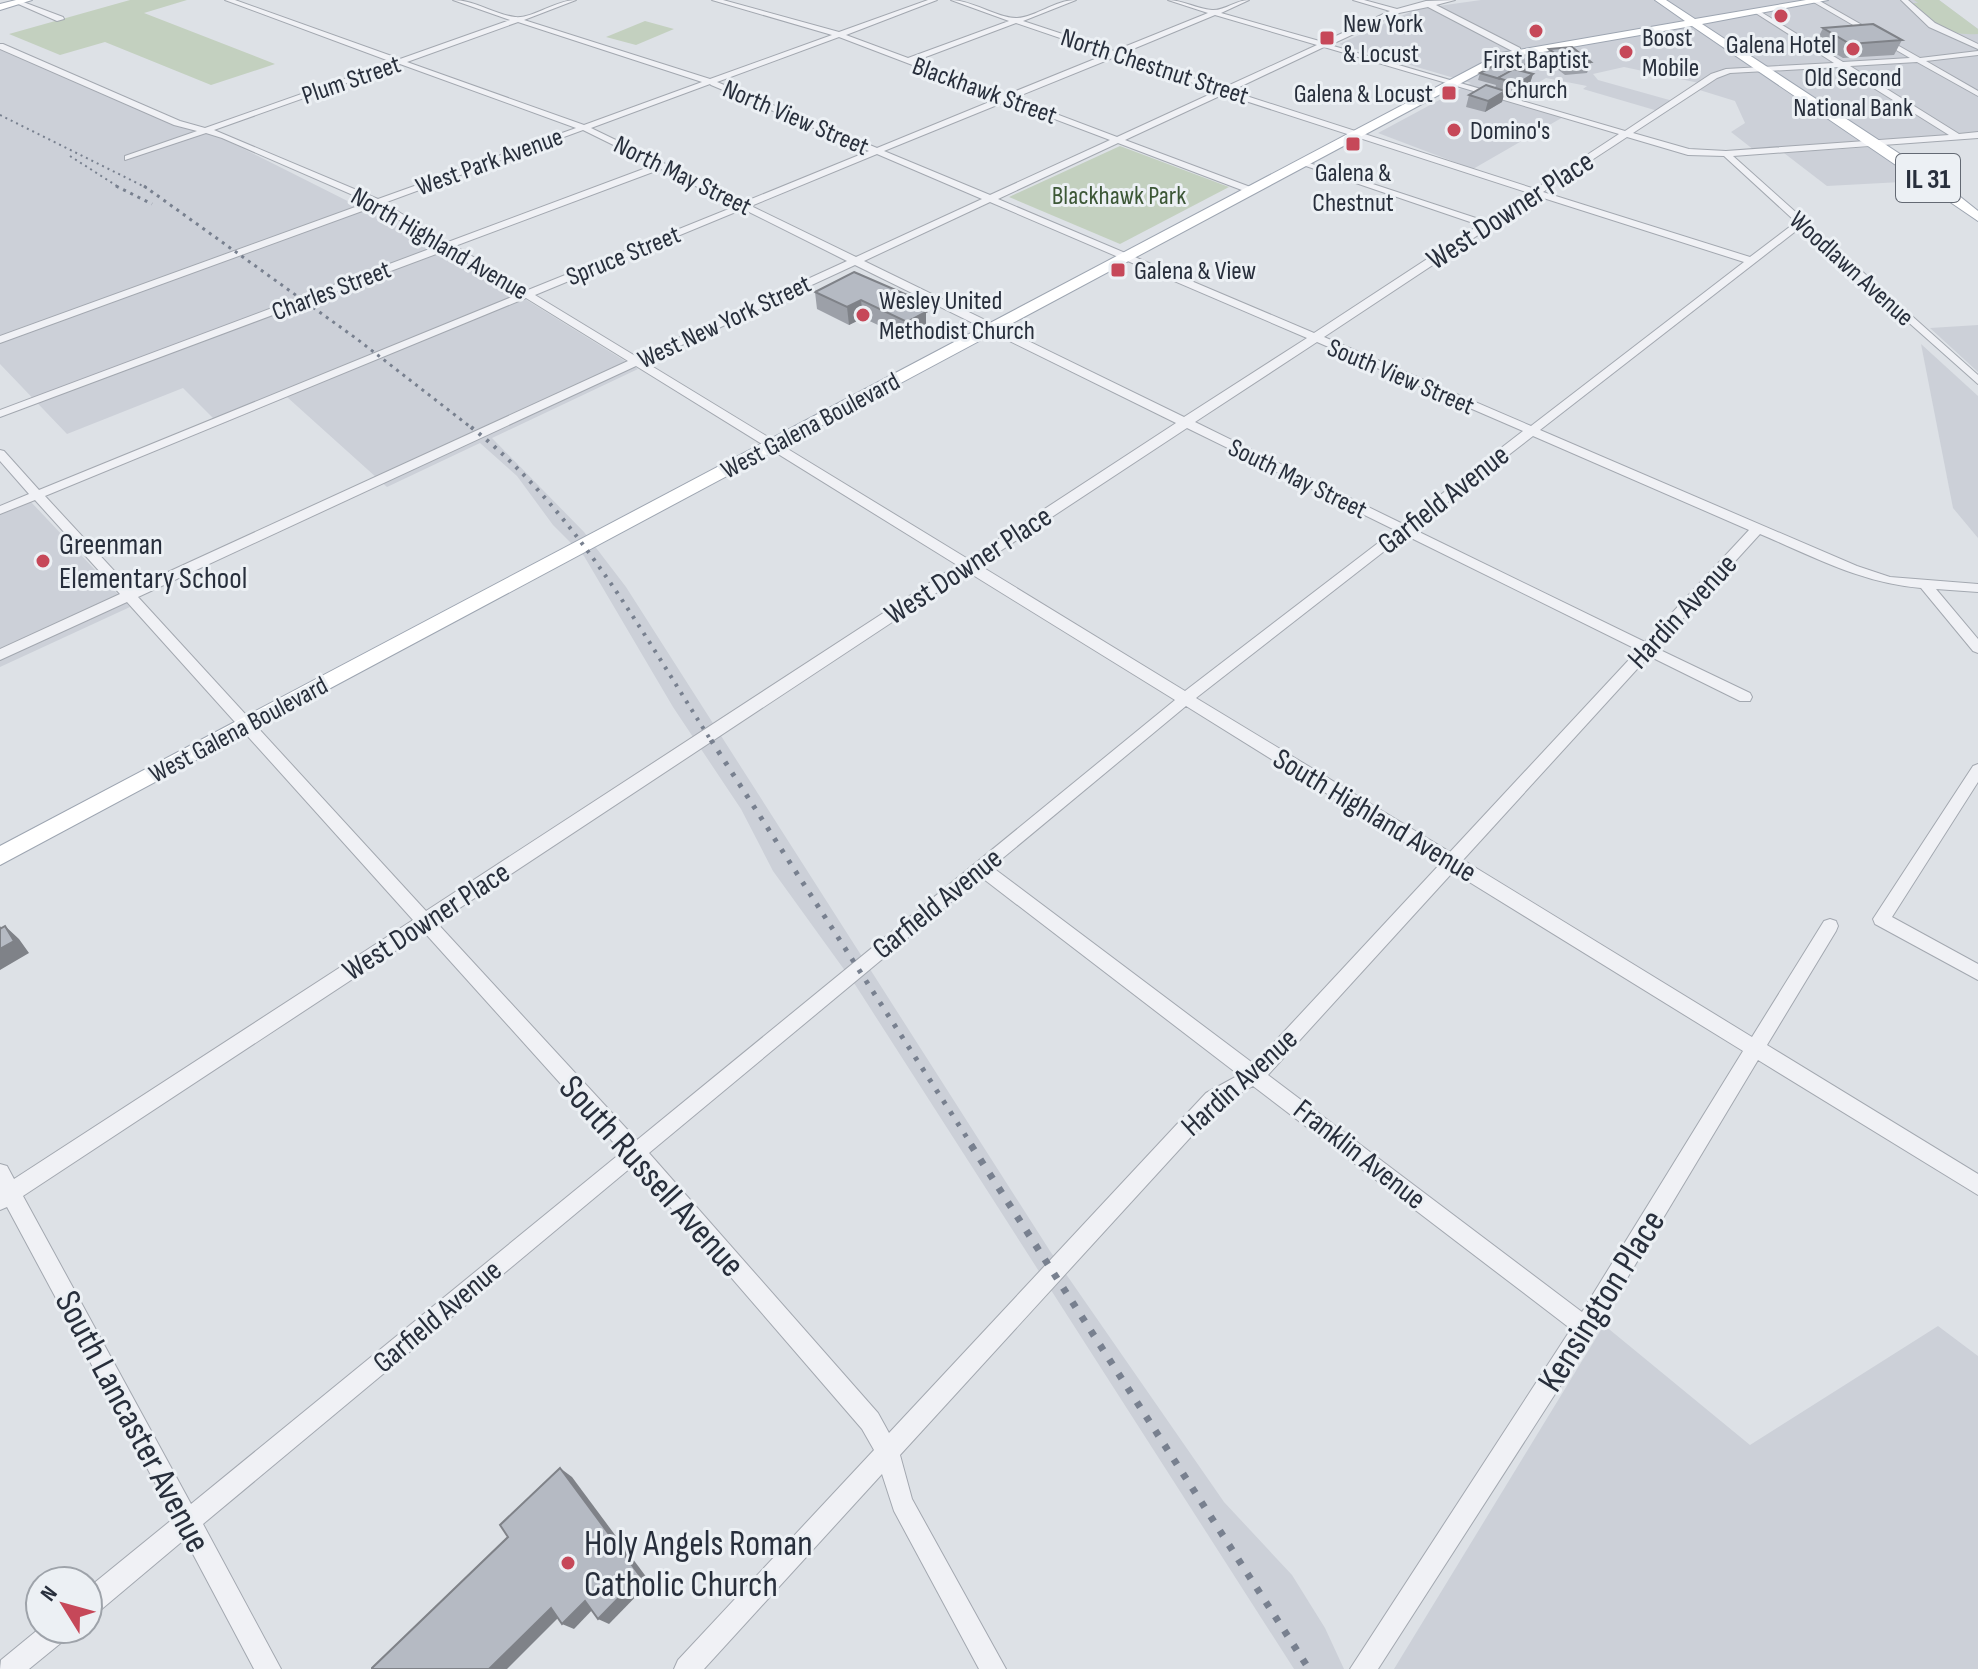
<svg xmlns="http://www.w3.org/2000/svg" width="1978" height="1669" font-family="'Sofia Sans Condensed',sans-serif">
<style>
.built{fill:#ccd0d8}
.green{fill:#c3d0bf}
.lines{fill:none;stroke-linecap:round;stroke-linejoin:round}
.minor-casing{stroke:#a3a8b0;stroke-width:2}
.major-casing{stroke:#9da5b1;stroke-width:2}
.minor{fill:#f0f1f5;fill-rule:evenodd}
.major{fill:#fff;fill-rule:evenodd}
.rail-far4{stroke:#78808f;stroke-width:2;stroke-dasharray:2 4;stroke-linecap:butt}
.rail-far3{stroke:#78808f;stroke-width:3;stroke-dasharray:3 5;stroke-linecap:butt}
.rail-far2{stroke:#78808f;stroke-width:4;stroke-dasharray:3 7;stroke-linecap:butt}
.rail-far1{stroke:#78808f;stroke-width:5;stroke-dasharray:4 9;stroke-linecap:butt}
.rail{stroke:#78808f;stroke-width:7;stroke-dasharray:6 11;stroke-linecap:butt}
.wall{fill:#9ca0a8}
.shaded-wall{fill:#7f8288}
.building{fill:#b5bac3;stroke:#7f8288;stroke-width:2}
.poi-dot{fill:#c64859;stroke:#ecf0f4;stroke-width:3}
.labels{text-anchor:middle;stroke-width:6;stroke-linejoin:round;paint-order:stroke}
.far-poi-label{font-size:26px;fill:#282f3c;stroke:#ecf0f4;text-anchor:start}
.far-street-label{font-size:26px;fill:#282f3c;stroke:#ecf0f4}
.far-park-label{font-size:26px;fill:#3c5736;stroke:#ecf0f4}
.shield{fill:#ecf0f4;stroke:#636973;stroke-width:2}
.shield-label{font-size:28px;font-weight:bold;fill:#282f3c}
.street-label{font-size:30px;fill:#282f3c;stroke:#ecf0f4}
.poi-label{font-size:30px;fill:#282f3c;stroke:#ecf0f4;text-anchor:start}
.near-street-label{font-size:36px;fill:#282f3c;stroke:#ecf0f4}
.near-poi-label{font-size:36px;fill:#282f3c;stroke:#ecf0f4;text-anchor:start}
</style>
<rect width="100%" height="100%" fill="#dde1e6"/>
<!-- built -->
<g class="built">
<polygon points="1481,0 1939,0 1978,29 1978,135 1754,150 1731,132 1745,123 1735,101 1693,88 1699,83 1624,67 1593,74 1598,80 1673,101 1658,111 1583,89 1587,86 1546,78 1511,99 1565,116 1473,169 1378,133 1471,83 1339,44 1417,9"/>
<polygon points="0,48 218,136 449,252 638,369 492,438 584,532 626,587 1050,1251 1224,1502 1292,1575 1325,1628 1344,1669 1294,1669 856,986 773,871 741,809 673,707 584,556 553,525 517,476 480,443 387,487 287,397 220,425 183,388 67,434 0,364"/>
<polygon points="1872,147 1920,181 1827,186 1784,153"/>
<polygon points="1978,325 1978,372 1930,328"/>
<polygon points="1921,344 1978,396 1978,538 1953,508"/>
<polygon points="31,502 130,607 0,667 0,515"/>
<polygon points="1604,1325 1750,1445 1938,1326 1978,1356 1978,1669 1394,1669"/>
</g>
<!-- green -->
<g class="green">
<polygon points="130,0 187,0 144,13 275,64 211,85 105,42 60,55 9,34"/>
<path d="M1914,0h25l39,29v5c-33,2 -41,-10 -65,-31h5z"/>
<polygon points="645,21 674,29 636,45 606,37"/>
<polygon points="1120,146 1229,187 1120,244 1009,197"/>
</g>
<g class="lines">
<defs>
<g id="minor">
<polygon points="18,0 63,17 64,19 57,21 16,3"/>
<path d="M225,0h10l165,59 110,-39 -57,-20c22,0 40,14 62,17 17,2 41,-17 61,-17l-52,20 186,59 122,-44 -120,-35h11l116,32 89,-32h9l-91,35 62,23 101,-37 -58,-21c21,0 48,19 66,18 19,-1 38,-18 59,-18l-53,21 91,30 94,-38 -40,-13c15,0 29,9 44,10 12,1 24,-10 37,-10l-28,13 102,29 67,-31 -37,-11h11l33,9 29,-8 29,-1 -19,5 84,43v4h-6l-86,-45 -29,6 -69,32 295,86 86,-57 15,-5 108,-6 -80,-51 2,-3 87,53 67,-4 -100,-58h8l102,58 58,-7v4l-52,6 52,30v5l-61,-34 -67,4 109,68 19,-2v6l-245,18 245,219v9l-177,-157 -261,203 317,136 33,11 88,7v8l-42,-3 42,50v14l-5,-2 -52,-63c-60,-5 -107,-31 -161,-54l-104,114 94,45 2,4 -2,4h-10l-91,-45 -186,204 289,177 72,-116 6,-2 6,2 2,5 -2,5 -69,114 211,129v21l-220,-135 -165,275 -215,334h-28l221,-340 -318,-243 -33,19 -320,350 12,44 94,170h-27l-85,-158 -12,-37 -178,195h-30l4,-9 196,-210 -12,-21 -228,-264 -431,359 78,145h-27l-69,-130 -88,74 -9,3v-28l86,-70 -167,-311 -7,3v-46l7,2 7,13 399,-259 -286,-318 -127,58v-11l120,-55 -85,-94 -35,14v-8l29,-12 -29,-33v-11l4,1 35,39 480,-196 -72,-44 -447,167v-7l440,-165 -64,-39 -376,137v-7l369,-134 -147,-64 -16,-5 -81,27v-4l72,-25 -23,-6 -174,-76v-5h3l177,77 25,7 187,-66zM1215,15l102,30 -94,43 -102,-34zM518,22l184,60 -118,43 -177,-63zM1016,23l91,31 -101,41 -91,-34zM839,37l160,61 -122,50 -160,-66zM1324,47l295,87 -84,55 -304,-98zM1115,57l102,34 -100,46 -103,-39zM400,64l176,64 -198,71 -164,-69zM1840,67l109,68 -223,16 -37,-2 -56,-16 84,-55 13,-5zM710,84l1,1 158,66 -125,51 -153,-74zM1224,94l305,99 -44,28 -185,-61v4l179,61 -165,108 -316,-134 120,-56 129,49h6v-4l-128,-48zM1007,101l103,39 -120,55 -106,-44zM583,130l71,35 -206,77 -64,-39zM1627,137l61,18 36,1 72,66 -46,35 -207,-65zM877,154l105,45 -126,58 -105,-51zM661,169l75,37 -208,84 -73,-44zM1537,196l207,66 -213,164 -207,-89zM990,202l317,136 -123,79 -320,-156zM743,209l104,52 -210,96 -102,-62zM855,265l321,158 -208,136 -323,-197zM526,298l102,63 -497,228 -86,-93zM1317,342l206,89 -120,93 -208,-102zM636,366l321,199 -531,346 -288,-314zM1187,428l208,102 -210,161 -206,-126zM1533,436l216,94 -104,112 -232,-113zM1405,535l233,115 -188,202 -254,-154zM968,572l207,128 -538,440 -200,-217zM1186,706l254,158 -186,200 -262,-197zM1453,872l290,179 -161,261 -314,-237zM981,877l258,198 -33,18 -317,340 -11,-20 -229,-260zM424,932l198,220 -431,352 -168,-308z"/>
<polygon points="1901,0 1908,0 1935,23 1978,44 1978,49 1929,27"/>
<polygon points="1978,764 1978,782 1892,917 1978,964 1978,980 1875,924 1873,919 1973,766"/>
<polygon points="40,1628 70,1629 67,1638 29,1669 0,1669 1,1660"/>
</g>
<g id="major">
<polygon points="16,0 32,0 0,10 0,4"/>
<polygon points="1655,0 1666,0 1695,19 1806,0 1828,0 1702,24 1938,179 1978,211 1978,221 1692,26 1508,58 0,865 0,846 1501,53 1685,21"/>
</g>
</defs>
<!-- minor casing -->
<use href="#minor" class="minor-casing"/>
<!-- major casing -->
<use href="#major" class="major-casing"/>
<!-- minor -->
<use href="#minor" class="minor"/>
<!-- major -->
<use href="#major" class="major"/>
<!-- rail-far4 -->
<g class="rail-far4">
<polyline points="0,115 147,188"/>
<polyline points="70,156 120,188"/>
</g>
<!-- rail-far3 -->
<g class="rail-far3">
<polyline points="116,186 152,204"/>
<polyline points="144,186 357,339 473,429"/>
</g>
<!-- rail-far2 -->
<path class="rail-far2" d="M471,427c105,83 170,204 241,315"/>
<!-- rail-far1 -->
<polyline class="rail-far1" points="711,740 973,1147"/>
<!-- rail -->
<polyline class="rail" points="971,1145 1309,1669"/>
</g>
<!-- wall -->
<g class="wall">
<polygon points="1823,28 1902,40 1894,55 1843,58 1816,42"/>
<polygon points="1549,49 1591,62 1587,73 1565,75 1546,60"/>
<polygon points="1543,60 1523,72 1533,74 1529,86 1514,95 1504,93 1502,102 1485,112 1466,107 1469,95 1495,88 1496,85 1478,80 1480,73"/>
<polygon points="815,292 905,302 926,329 908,339 863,318 849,325 817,309"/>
</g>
<!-- shaded-wall -->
<g class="shaded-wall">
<polygon points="1546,54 1543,60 1507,81 1500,79"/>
<polygon points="1533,74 1529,86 1514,95 1517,84"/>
<polygon points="1505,91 1502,102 1485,112 1488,101"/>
<polygon points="905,294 906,311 896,298"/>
<polygon points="861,300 863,318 849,325 847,307"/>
<polygon points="926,312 926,329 908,339 907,322"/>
<polygon points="0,926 11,943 5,926 19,939 29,953 0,970"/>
<polygon points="560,1468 572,1477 650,1582 609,1624 598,1619"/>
<polygon points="585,1601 596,1606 574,1629 562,1624"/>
<polygon points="551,1608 563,1613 507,1669 489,1669"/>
</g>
<!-- building -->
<g class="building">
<polygon points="1873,24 1902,40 1850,44 1823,28"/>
<polygon points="1572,47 1591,62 1569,64 1549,49"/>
<polygon points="1546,54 1498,78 1500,79 1480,73 1512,56"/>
<polygon points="1514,69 1533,74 1517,84 1498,78"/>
<polygon points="1486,85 1505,91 1488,101 1469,95"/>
<polygon points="854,272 905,294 896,298 926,312 907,322 861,300 847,307 815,292"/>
<polygon points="5,926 14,941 0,949 0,929"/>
<polygon points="560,1468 640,1576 598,1619 585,1601 562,1624 551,1608 489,1669 372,1669 372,1668 508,1537 500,1525"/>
</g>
<!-- markers -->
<g class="poi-dot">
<circle cx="1781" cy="16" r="8"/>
<circle cx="1536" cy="31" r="8"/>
<rect x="1319" y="30" width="16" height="16" rx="4"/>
<circle cx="1853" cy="49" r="8"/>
<circle cx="1626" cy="52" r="8"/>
<rect x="1441" y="85" width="16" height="16" rx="4"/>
<circle cx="1454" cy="130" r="8"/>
<rect x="1345" y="136" width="16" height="16" rx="4"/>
<rect x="1110" y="262" width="16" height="16" rx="4"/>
<circle cx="863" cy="315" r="8"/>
<circle cx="43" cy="561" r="8"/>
<circle cx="568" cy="1563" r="8"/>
</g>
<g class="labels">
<!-- far-poi labels -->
<g class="far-poi-label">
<text x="1343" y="32">New York<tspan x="1343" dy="30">&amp; Locust</tspan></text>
<text x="1642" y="46">Boost<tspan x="1642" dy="30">Mobile</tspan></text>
<text x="1781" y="53" text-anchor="middle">Galena Hotel</text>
<text x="1536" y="68" text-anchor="middle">First Baptist<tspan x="1536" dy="30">Church</tspan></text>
<text x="1853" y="86" text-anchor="middle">Old Second<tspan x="1853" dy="30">National Bank</tspan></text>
<text x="1433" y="102" text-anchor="end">Galena &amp; Locust</text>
<text x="1470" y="139">Domino's</text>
<text x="1353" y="181" text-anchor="middle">Galena &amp;<tspan x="1353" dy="30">Chestnut</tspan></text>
<text x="1134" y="279">Galena &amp; View</text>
<text x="879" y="309">Wesley United<tspan x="879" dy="30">Methodist Church</tspan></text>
</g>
<!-- far-street labels -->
<g class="far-street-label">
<text transform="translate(1155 66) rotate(18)" y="9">North Chestnut Street</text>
<text transform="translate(351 79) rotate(-19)" y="9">Plum Street</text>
<text transform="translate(985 90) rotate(20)" y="9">Blackhawk Street</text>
<text transform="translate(796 117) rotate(23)" y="9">North View Street</text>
<text transform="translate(489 161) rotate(-20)" y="9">West Park Avenue</text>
<text transform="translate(683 175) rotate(26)" y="9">North May Street</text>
<text transform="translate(440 243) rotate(30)" y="9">North Highland Avenue</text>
<text transform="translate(623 255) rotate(-22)" y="9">Spruce Street</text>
<text transform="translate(1852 268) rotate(42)" y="9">Woodlawn Avenue</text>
<text transform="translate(331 290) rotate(-21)" y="9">Charles Street</text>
<text transform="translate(724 321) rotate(-25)" y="9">West New York Street</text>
<text transform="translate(1401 376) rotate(23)" y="9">South View Street</text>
<text transform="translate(810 425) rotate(-28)" y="9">West Galena Boulevard</text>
<text transform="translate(1298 478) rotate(26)" y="9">South May Street</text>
<text transform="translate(238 729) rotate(-28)" y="9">West Galena Boulevard</text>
</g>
<!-- far-park labels -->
<g class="far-park-label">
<text x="1119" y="204">Blackhawk Park</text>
</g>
<!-- shield labels -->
<rect class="shield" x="1896" y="154" width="64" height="48" rx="6"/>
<g class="shield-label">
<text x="1928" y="188">IL 31</text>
</g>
<!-- street labels -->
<g class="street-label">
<text transform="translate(1510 210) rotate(-33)" y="10">West Downer Place</text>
<text transform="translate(1443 499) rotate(-38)" y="10">Garfield Avenue</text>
<text transform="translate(968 565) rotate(-33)" y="10">West Downer Place</text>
<text transform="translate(1682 611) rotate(-47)" y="10">Hardin Avenue</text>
<text transform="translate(1375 815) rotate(31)" y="10">South Highland Avenue</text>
<text transform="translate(937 903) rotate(-39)" y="10">Garfield Avenue</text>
<text transform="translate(426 921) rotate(-33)" y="10">West Downer Place</text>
<text transform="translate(1239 1082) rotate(-42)" y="10">Hardin Avenue</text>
<text transform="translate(1360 1154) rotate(38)" y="10">Franklin Avenue</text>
<text transform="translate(437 1316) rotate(-40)" y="10">Garfield Avenue</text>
</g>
<!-- poi labels -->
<g class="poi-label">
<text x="59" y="554">Greenman<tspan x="59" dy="34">Elementary School</tspan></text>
</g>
<!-- near-street labels -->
<g class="near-street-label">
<text transform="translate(653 1175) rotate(48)" y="13">South Russell Avenue</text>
<text transform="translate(1600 1300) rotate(-58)" y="13">Kensington Place</text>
<text transform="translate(134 1421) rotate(62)" y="13">South Lancaster Avenue</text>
</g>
<!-- near-poi labels -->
<g class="near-poi-label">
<text x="584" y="1555">Holy Angels Roman<tspan x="584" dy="41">Catholic Church</tspan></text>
</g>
</g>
<!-- north arrow -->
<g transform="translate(64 1605) rotate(307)"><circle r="38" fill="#ecf0f4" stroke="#9ea3aa" stroke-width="2"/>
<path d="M0-6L14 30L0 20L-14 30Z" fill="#c64859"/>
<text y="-12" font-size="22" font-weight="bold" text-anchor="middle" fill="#282f3c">N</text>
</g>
</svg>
